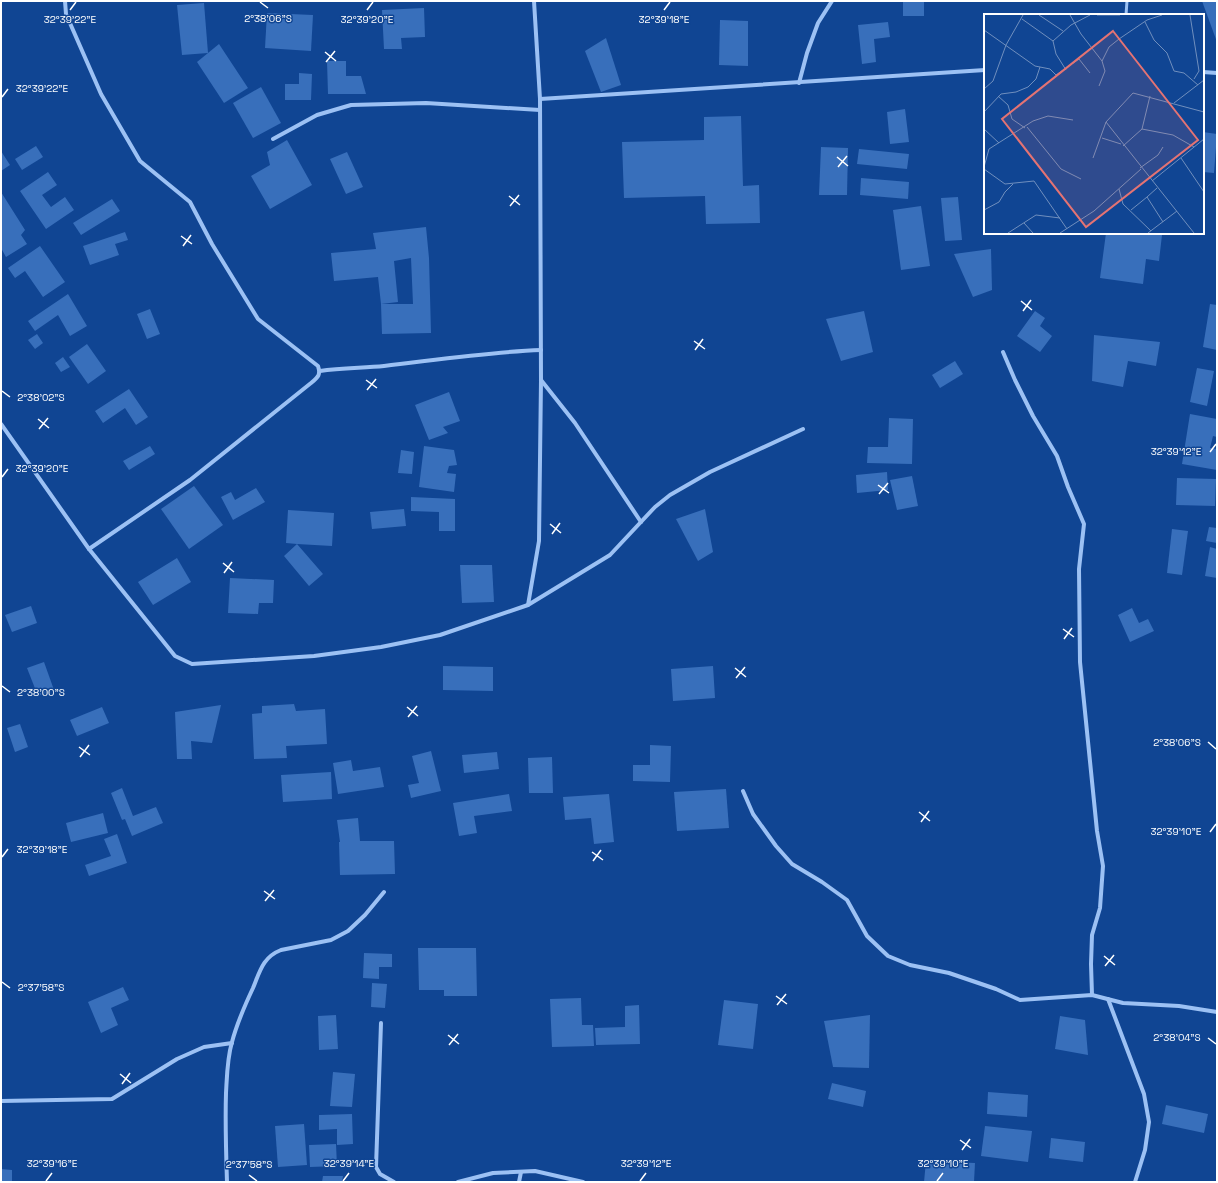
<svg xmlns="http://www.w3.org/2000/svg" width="1218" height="1183" font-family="'Space Grotesk',sans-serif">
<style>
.building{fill:#386fbb}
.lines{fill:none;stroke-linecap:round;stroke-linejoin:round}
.lane{stroke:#9cc1f4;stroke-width:3}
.street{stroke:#9cc1f4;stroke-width:4}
.ticks{fill:none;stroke:#fff;stroke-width:1.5}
.inset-road{fill:none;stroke:#708fbe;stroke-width:1}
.view{fill:#e47373;fill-opacity:0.15;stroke:#e47373;stroke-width:2}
.inset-edge{fill:none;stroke:#fff;stroke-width:2}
.ticks-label{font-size:10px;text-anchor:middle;fill:#fff;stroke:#104593;stroke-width:3;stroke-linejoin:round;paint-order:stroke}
</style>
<rect width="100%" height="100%" fill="#104593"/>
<!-- building -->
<g class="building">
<rect x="903" y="1" width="21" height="15"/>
<polygon points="1202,1 1217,1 1217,42"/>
<polygon points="204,3 208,53 182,55 177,5"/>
<polygon points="424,8 425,37 401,38 402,49 384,49 382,10"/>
<polygon points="267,13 313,15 311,51 265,48"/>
<polygon points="720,20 748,21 748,66 719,65"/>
<polygon points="888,22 890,37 874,39 876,62 862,64 858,25"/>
<polygon points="606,38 621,85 601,92 585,51"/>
<polygon points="219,44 248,88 224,103 197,62"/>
<polygon points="327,61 346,61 346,76 361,76 366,94 328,94"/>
<polygon points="299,73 312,74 311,100 285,100 285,84 299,84"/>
<polygon points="261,87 281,123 253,138 233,103"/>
<polygon points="905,109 909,142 890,144 887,112"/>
<polygon points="741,116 743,186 759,185 760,223 706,224 705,196 624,198 622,142 704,140 704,117"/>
<polygon points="1203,132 1217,134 1214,173 1203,172"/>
<polygon points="287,140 312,185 270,209 251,176 270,165 267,152"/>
<polygon points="36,146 43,157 22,170 15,159"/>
<polygon points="821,147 848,148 847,195 819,195"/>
<polygon points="859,149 909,154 907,169 857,164"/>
<polygon points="1,151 10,165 1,171"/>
<polygon points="347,152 363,187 346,194 330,159"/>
<polygon points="48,172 57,185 42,195 51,207 65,197 74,210 46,229 20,191"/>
<polygon points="861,178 909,182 908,199 860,195"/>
<polygon points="1,192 25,230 21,235 27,244 6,257 1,248"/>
<polygon points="958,197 962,240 945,241 941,198"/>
<polygon points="112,199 120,211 81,235 73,223"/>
<polygon points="921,206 930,266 901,270 893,210"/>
<polygon points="426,227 429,258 431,333 382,334 381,304 413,304 411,258 394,261 398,302 381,304 378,277 334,281 331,253 376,249 373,233"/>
<polygon points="125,232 128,240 115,244 119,255 90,265 83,246"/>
<polygon points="1106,233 1147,233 1162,235 1159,261 1146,259 1143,284 1100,278"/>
<polygon points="40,246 65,282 43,297 25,271 15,278 8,268"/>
<polygon points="991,249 992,290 973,297 954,254"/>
<polygon points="68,294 87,326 70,336 58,315 35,331 28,321"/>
<polygon points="1210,304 1217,305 1217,350 1203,347"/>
<polygon points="150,309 160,334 147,339 137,314"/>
<polygon points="864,311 873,352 841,361 826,319"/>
<polygon points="1035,311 1045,318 1040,326 1052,336 1040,352 1017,336"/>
<polygon points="37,334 43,343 35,349 28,340"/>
<polygon points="1094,335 1160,342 1156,366 1128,361 1123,387 1092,381"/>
<polygon points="87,344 106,371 88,384 69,357"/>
<polygon points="63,357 70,367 61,372 55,363"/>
<polygon points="955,361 963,374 940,388 932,375"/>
<polygon points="1197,368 1214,371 1207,406 1190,402"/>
<polygon points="129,389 148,417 136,425 125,408 103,423 95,411"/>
<polygon points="449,392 460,421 443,427 448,433 429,440 415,405"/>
<polygon points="1190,414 1217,419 1217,437 1213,436 1210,448 1217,449 1217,470 1182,464"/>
<polygon points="889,418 913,419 912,464 867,463 868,447 888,447"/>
<polygon points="150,446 155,454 129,470 123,461"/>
<polygon points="424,446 454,450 457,465 449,466 447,473 456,474 454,492 419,487"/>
<polygon points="401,450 414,452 412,474 398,473"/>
<polygon points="887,472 888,490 857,493 856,475"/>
<polygon points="912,476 918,506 897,510 890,480"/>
<polygon points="1177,478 1216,479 1215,506 1176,505"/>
<polygon points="194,486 223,525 189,549 161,509"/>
<polygon points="256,488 265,502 233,520 221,497 231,492 235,500"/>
<polygon points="411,497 455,499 455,531 439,531 439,512 411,511"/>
<polygon points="404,509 406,526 372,529 370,512"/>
<polygon points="705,509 713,552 698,561 676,519"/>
<polygon points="288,510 334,513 332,546 297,544 323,574 309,586 284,556 297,544 286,543"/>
<polygon points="1209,527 1217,528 1217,543 1206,541"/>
<polygon points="1172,529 1188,531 1182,575 1167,573"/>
<polygon points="1210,547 1217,549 1217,578 1205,576"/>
<polygon points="177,558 191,582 153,605 138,582"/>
<polygon points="460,565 492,565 494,602 462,603"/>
<polygon points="230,578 274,580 273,603 259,603 258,614 228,613"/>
<polygon points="31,606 37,623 12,632 5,615"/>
<polygon points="1132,608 1139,623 1148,619 1154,631 1130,642 1118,615"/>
<polygon points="44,662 54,690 38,696 27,668"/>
<polygon points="443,666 493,667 493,691 443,690"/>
<polygon points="713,666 715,698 673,701 671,669"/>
<polygon points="294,704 296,711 325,709 327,744 286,746 287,758 254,759 252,714 262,713 262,706"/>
<polygon points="221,705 212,743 191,741 192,759 177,759 175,712"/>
<polygon points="102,707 109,723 77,736 70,720"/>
<polygon points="20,724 28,747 15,752 7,728"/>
<polygon points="650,745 671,746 670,782 633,781 633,765 650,765"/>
<polygon points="431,751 441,791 411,798 408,785 419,783 412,756"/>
<polygon points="497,752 499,769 464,773 462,755"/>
<polygon points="552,757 553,793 529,793 528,758"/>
<polygon points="351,760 353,771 380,767 384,787 338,794 333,763"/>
<polygon points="331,772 332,799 283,802 281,775"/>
<polygon points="122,788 133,816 156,807 163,823 132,836 125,819 122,820 111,793"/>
<polygon points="726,789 729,828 677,831 674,792"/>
<polygon points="509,794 512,811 474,816 477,833 459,836 453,803"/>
<polygon points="609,794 614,842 594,844 591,818 565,820 563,797"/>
<polygon points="103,813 108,833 71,842 66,823"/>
<polygon points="358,818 360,841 394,841 395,874 340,875 339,842 340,842 337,820"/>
<polygon points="117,834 127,863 89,876 85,865 111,856 104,839"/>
<polygon points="418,948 476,948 477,996 444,996 444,990 419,990"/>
<polygon points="364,953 392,954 392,967 379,967 379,979 363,978"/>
<polygon points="372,983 387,984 385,1008 371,1007"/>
<polygon points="123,987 129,1000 111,1008 118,1025 101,1033 88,1002"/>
<polygon points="581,998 582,1025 593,1025 594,1046 552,1047 550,999"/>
<polygon points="724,1000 758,1004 753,1049 718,1045"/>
<polygon points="639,1005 640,1044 596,1045 595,1028 625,1027 625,1006"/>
<polygon points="336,1015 338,1049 319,1050 318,1016"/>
<polygon points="870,1015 869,1068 833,1067 824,1021"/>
<polygon points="1060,1016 1085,1020 1088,1055 1055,1049"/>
<polygon points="333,1072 355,1074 352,1107 330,1106"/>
<polygon points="832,1083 866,1091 863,1107 828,1099"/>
<polygon points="988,1092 1028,1095 1027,1117 987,1114"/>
<polygon points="1166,1105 1208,1114 1204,1133 1162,1124"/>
<polygon points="352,1114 353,1144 337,1145 337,1129 319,1130 319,1115"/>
<polygon points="304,1124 307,1165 278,1167 275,1126"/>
<polygon points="985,1126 1032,1131 1028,1162 981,1156"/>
<polygon points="1051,1138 1085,1142 1083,1162 1049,1158"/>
<polygon points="336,1144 337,1166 310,1167 309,1145"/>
<polygon points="926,1161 975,1163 974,1182 924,1182"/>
<polygon points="1,1169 12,1170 12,1182 1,1182"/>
<polygon points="323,1176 343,1176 342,1182 322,1182"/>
</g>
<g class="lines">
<!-- lane -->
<polyline class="lane" points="1126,15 1127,1"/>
<!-- street -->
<g class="street">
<path d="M65,1l1,13 35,80 39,67 50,41 22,42 46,75 60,47c3,9 0,11 -7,17l-121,97 -101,69"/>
<polyline points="1203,72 1217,73"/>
<polyline points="799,83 807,53 818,23 832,1"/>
<polyline points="540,99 985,70"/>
<polyline points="273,139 317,115 351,105 426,103 540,110"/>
<polyline points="1003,352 1015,380 1033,416 1057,456 1068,487 1084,524 1079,569 1080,662 1097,831 1103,866 1100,908 1092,935 1091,964 1092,995"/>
<path d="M320,371c21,-3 43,-3 64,-5 52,-6 104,-14 157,-16"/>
<polyline points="541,380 575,423 641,522"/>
<polyline points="1,424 89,549 175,656 192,664 314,656 381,647 440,635 528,605 610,555 655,507 670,495 710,472 803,429"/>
<polyline points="528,605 539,541 541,380 540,99 534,1"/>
<polyline points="743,791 753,814 776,846 792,864 822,882 847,900 867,936 888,956 910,965 949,973 996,989 1020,1000 1092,995 1123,1003 1179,1006 1217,1012"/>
<polyline points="1108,999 1144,1094 1149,1122 1145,1150 1135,1182"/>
<polyline points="381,1023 376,1167 380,1174 394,1182"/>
<polyline points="1,1101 112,1099 177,1059 204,1047 232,1043"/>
<path d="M227,1182c-1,-30 -2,-59 -1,-89 1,-17 1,-34 6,-51 5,-19 13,-37 21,-54 7,-17 10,-31 28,-38l50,-10 17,-9 17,-16 19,-23"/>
<polyline points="458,1182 493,1173 535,1171 583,1182"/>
<polyline points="519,1182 521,1172"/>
</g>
</g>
<!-- ticks -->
<path class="ticks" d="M260,2l8,6M70,10l6,-8M367,10l6,-8M664,10l6,-8M325,52l11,9M326,62l9,-11M2,97l6,-8M837,157l11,9M838,167l9,-11M509,196l11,9M510,206l9,-11M181,236l11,8M183,246l8,-11M1021,301l11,9M1023,311l8,-11M694,341l11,8M695,350l8,-11M366,380l11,8M367,390l9,-11M2,391l8,6M38,419l11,9M39,429l9,-11M1210,452l6,-8M2,477l6,-8M878,485l11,8M879,494l9,-11M550,524l11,9M552,534l8,-11M223,563l11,9M224,573l8,-11M1063,629l11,8M1064,639l8,-11M735,668l11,9M736,678l9,-11M2,686l8,6M407,707l11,9M408,717l9,-11M1208,742l8,7M79,747l11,8M80,757l9,-12M919,812l11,9M921,822l8,-11M1210,832l6,-8M592,852l11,8M2,857l6,-8M593,861l8,-11M264,891l11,8M265,901l9,-11M1104,956l11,9M1105,966l9,-11M2,982l8,6M776,996l11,8M777,1005l9,-11M448,1035l11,9M1208,1038l8,6M449,1045l9,-11M120,1074l11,9M122,1084l8,-11M960,1140l11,8M962,1150l8,-11M249,1175l8,6M46,1181l6,-8M343,1181l6,-8M640,1181l6,-8M937,1181l6,-8"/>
<!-- overview -->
<g transform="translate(984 14)">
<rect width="220" height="220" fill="#104593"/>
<path class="inset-road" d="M55,1l24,16M86,1l11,19 21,27 3,10 -6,15M113,1h23M206,1l9,56 -5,8M38,5l31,22 3,13 10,16M161,8l9,18 13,13 7,18 10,2 14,12M0,16l51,36 15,3 6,6 23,-16 11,14M69,27l18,-16 19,-10M118,47l7,-14 10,-8 28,-19 15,-5M0,75l9,-8 13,-36 17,-30M14,82l10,9 4,14 13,9M166,82l-8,33 31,6 21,12M190,89l30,-23M0,98l17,-18 15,-2 12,-5 8,-8 4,-12M122,108l88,111M43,113l34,42 20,10M0,115l15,14M118,124l19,6M139,132l19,-17M109,144l13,-36 27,-29 71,19M197,144l23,34M0,153l5,-18 44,-28 15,-5 25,4M156,154l18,-13 5,-8M0,155l21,15 29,-3 33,48M168,167l52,-42M173,174l-10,9 16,25M135,175l4,15 28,27M0,196l15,-8 6,-10 8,-8M147,196l16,-13M40,209l9,10M24,219l28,-18 24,3M76,219l34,-22 47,-42M164,219l29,-22"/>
<path class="view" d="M129,17l85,109 -112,87 -84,-108z"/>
<rect width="220" height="220" class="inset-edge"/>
</g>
<g class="ticks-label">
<text x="268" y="22">2°38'06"S</text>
<text x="70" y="23">32°39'22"E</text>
<text x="367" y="23">32°39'20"E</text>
<text x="664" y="23">32°39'18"E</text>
<text x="42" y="92">32°39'22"E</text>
<text x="41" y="401">2°38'02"S</text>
<text x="1176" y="455">32°39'12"E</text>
<text x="42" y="472">32°39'20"E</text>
<text x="41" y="696">2°38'00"S</text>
<text x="1177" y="746">2°38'06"S</text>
<text x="1176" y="835">32°39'10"E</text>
<text x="42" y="853">32°39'18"E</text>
<text x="41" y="991">2°37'58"S</text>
<text x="1177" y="1041">2°38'04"S</text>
<text x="52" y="1167">32°39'16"E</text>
<text x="349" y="1167">32°39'14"E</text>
<text x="646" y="1167">32°39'12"E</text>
<text x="943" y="1167">32°39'10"E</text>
<text x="249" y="1168">2°37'58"S</text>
</g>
<!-- border -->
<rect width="1218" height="1183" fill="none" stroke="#ffffff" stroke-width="4"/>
</svg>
